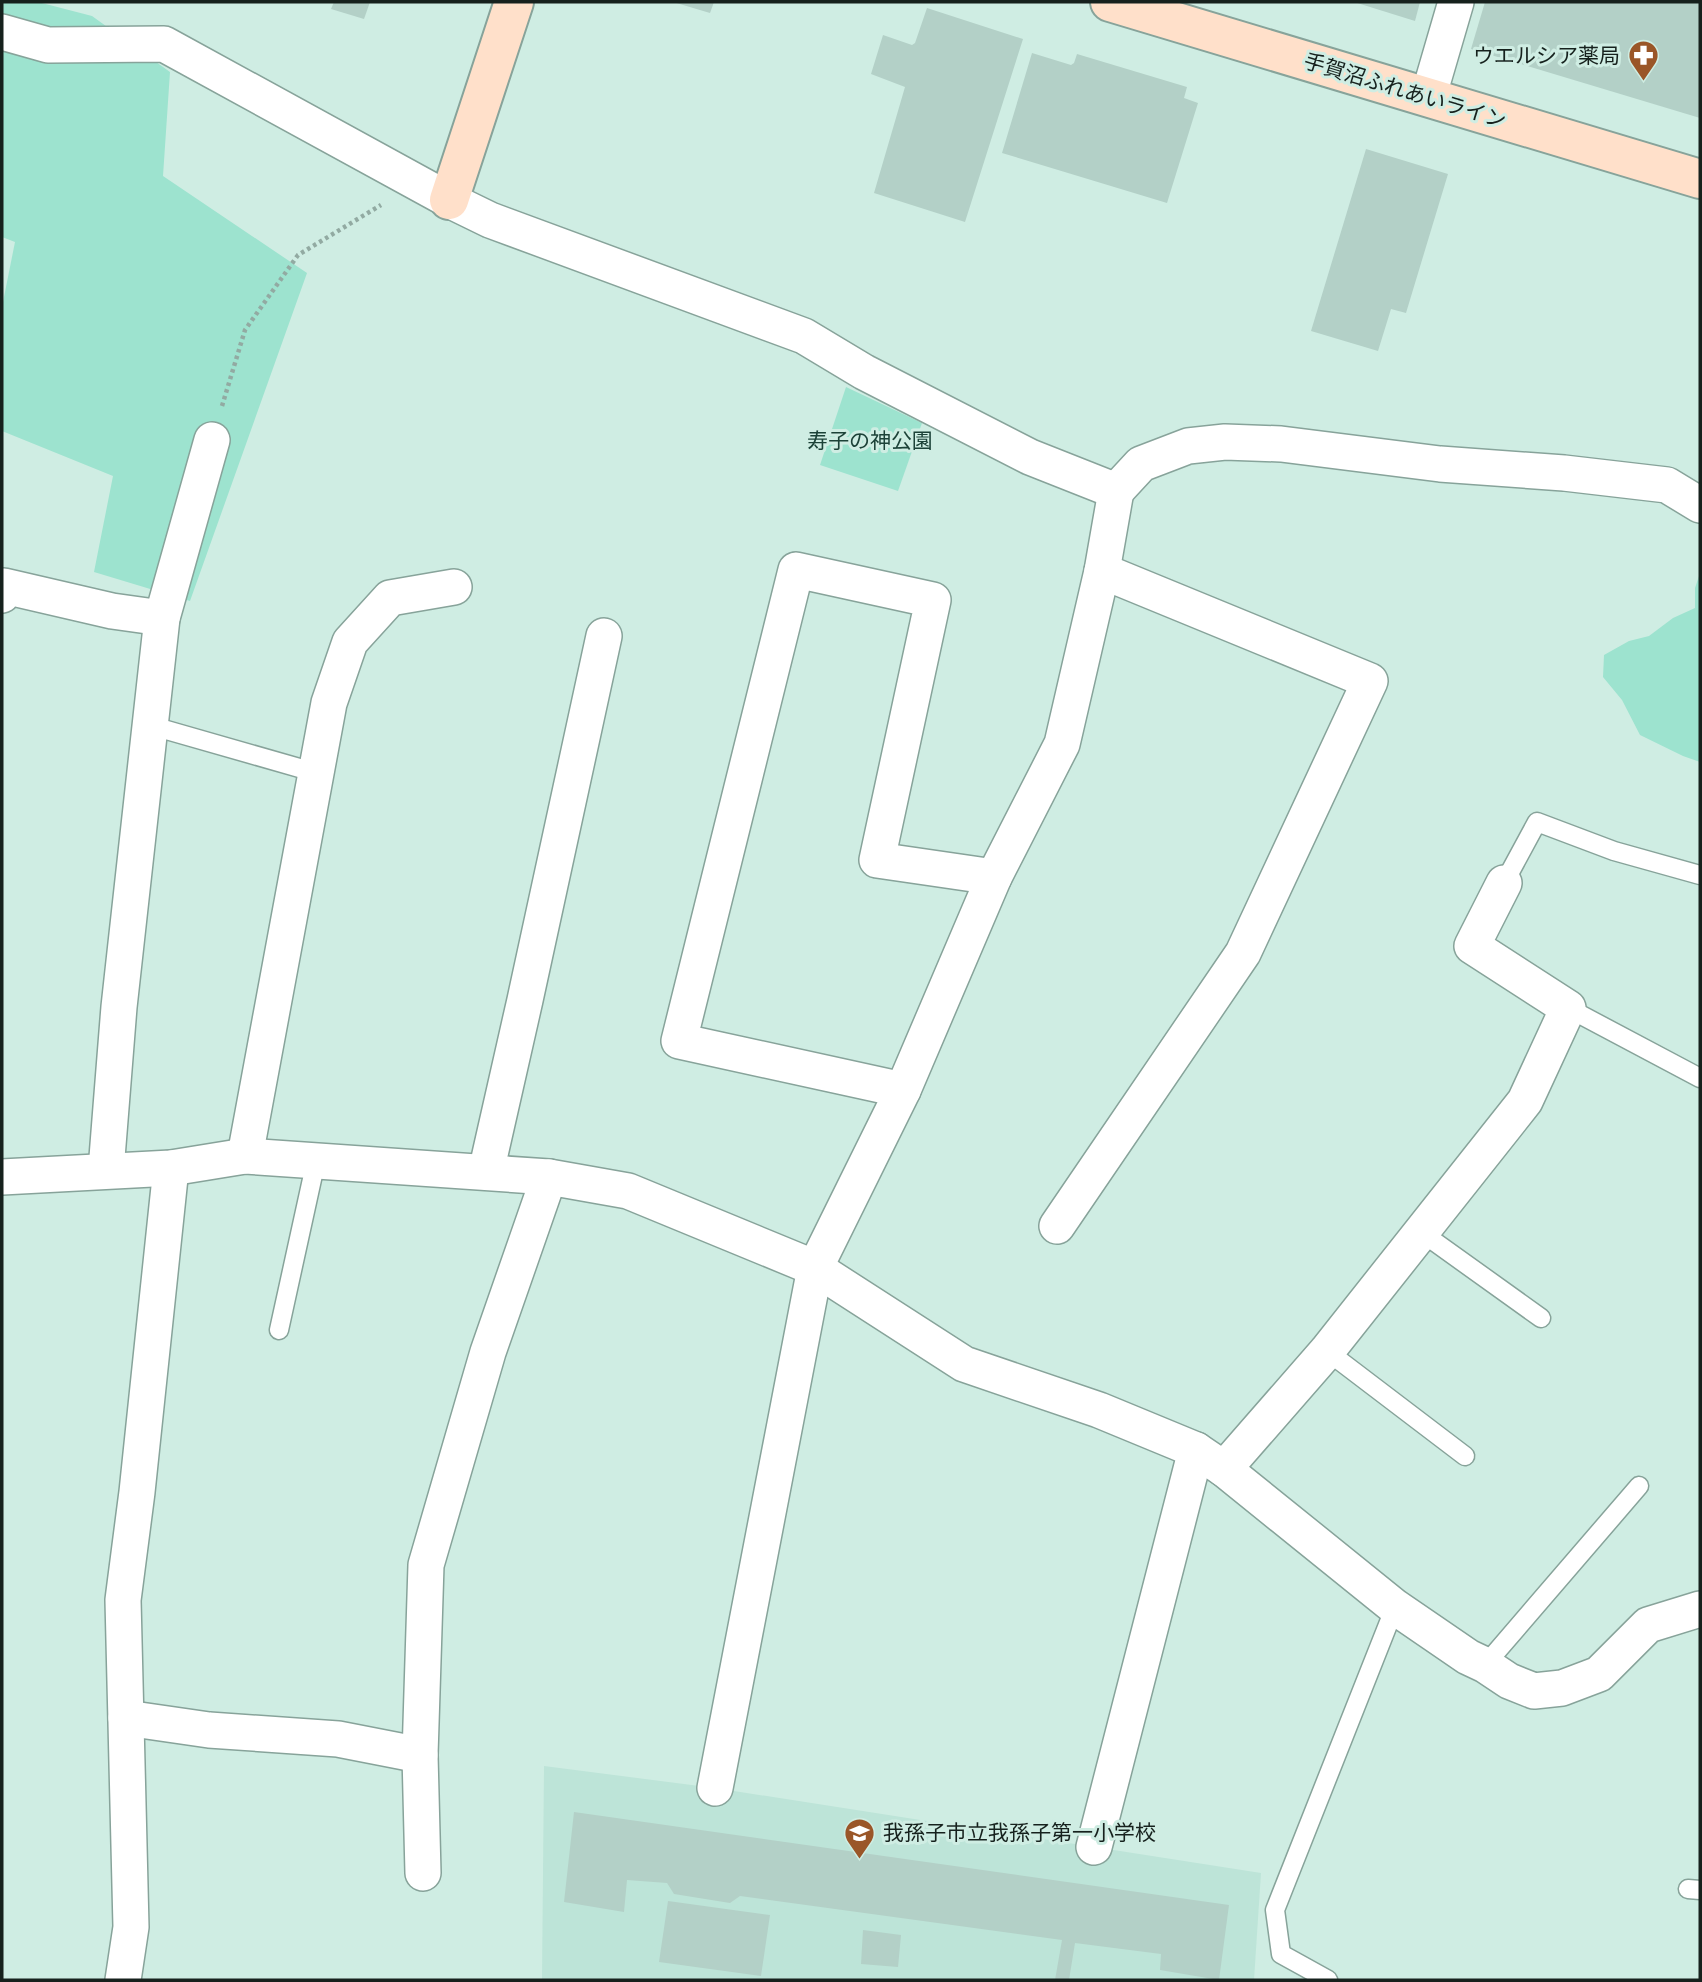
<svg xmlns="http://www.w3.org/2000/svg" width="1702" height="1982" font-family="'Noto Sans','Noto Sans JP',sans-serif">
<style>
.built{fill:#bde4d8}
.green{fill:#9de3cf}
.building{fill:#b3d0c7}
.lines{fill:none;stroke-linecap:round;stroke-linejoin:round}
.lane-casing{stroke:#87a39a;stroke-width:21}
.street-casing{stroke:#87a39a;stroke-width:38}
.secondary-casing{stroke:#87a39a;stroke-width:42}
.path{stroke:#92aaa2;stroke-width:4.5;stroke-dasharray:3.5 3.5;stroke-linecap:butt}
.lane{stroke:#fff;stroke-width:18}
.street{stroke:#fff;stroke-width:35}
.secondary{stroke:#ffe0ca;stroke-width:38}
.labels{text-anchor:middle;stroke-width:6;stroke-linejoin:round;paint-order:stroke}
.poi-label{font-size:21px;fill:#16211d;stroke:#cfede3;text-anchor:end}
.street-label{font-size:21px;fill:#16211d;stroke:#cfede3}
.park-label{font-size:21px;fill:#1c4238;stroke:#cfede3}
</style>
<rect width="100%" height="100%" fill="#cfede3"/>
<!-- built -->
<polygon class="built" points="544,1766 715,1788 1261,1873 1254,1980 542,1980"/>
<!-- green -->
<g class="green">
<polygon points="2,2 38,2 92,16 170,72 163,176 307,273 190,601 94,572 113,476 2,431 2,307 15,242 2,237"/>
<polygon points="846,387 922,423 898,491 820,465"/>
<polygon points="1700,573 1700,762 1683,756 1640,735 1622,700 1603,677 1604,655 1629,641 1649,636 1673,618 1695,608 1695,588"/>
</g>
<!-- building -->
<g class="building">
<polygon points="334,2 370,2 364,19 331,9"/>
<polygon points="673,2 714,2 710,13"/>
<polygon points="1354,2 1420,2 1415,21"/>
<polygon points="1485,2 1700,2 1700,118 1471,49"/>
<polygon points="927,8 1023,39 965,222 874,193 905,87 871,74 883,35 912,45 915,43"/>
<polygon points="1032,53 1071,65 1074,63 1077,54 1187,87 1184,98 1198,103 1167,203 1002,153"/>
<polygon points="1366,149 1448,174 1406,313 1391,309 1378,351 1311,331"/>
<polygon points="574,1812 1229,1905 1219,1980 1160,1970 1161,1954 1075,1943 1069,1980 1055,1980 1062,1940 740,1896 730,1903 674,1894 667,1883 627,1880 624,1912 564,1902"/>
<polygon points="668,1901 770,1915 761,1976 659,1962"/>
<polygon points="863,1930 901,1935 898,1967 861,1964"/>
</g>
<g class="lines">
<defs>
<g id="lane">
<polyline points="149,725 317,773"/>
<polyline points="1504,883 1537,822 1614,851 1700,875"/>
<polyline points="1568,1008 1700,1078"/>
<polyline points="1421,1232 1541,1318"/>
<polyline points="279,1330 316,1161"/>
<polyline points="1327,1351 1465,1456"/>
<polyline points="1485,1665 1639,1486"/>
<polyline points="1688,1889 1700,1890"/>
<polyline points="1328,1980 1281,1954 1275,1910 1395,1607"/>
</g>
<g id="street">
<polyline points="2,32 48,45 164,44 449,200 490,220 804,336 864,372 1030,457 1116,491 1141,464 1188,446 1225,442 1281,444 1440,464 1564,473 1667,485 1700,505"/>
<polyline points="1428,98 1456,2"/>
<polyline points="2,595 4,586 112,611 162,618"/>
<polyline points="903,1090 679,1041 796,570 933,600 877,860 994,877"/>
<polyline points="245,1156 329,703 350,642 390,598 454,587"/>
<polyline points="106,1170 119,1007 162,618 212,440"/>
<polyline points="486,1172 525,1000 604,636"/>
<polyline points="2,1177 171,1168 245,1156 549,1177 628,1191 815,1268 964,1364 1099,1410 1196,1450 1224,1469 1395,1607 1468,1657 1485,1665 1509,1681 1534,1691 1562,1688 1599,1674 1648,1625 1700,1609"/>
<polyline points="1057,1226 1243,953 1370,681 1102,571"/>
<polyline points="1224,1469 1327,1351 1525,1101 1568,1008 1472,946 1504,883"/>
<polyline points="126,1718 209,1730 338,1739 420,1755"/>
<polyline points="715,1788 815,1268 903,1090 994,877 1062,744 1102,571 1116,491"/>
<polyline points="1094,1847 1196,1450"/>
<polyline points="423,1873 420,1755 426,1565 488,1352 549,1177"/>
<polyline points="123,1980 131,1927 123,1600 137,1492 171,1168"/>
</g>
<g id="secondary">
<polyline points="1110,2 1700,179"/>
<polyline points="449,200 514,2"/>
</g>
</defs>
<!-- lane casing -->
<use href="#lane" class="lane-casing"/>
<!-- street casing -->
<use href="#street" class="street-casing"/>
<!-- secondary casing -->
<use href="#secondary" class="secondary-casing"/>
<!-- path -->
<polyline class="path" points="222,406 245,330 298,255 381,205"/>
<!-- lane -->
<use href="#lane" class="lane"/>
<!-- street -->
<use href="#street" class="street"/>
<!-- secondary -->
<use href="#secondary" class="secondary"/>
</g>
<!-- icons -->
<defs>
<symbol id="pharmacy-pin" viewBox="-11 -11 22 30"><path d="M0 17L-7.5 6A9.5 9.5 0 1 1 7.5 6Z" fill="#9a5628" stroke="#cfede3"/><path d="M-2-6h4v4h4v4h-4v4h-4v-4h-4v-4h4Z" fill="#fff"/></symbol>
<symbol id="school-pin" viewBox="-11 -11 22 30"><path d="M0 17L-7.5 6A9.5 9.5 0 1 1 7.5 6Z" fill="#9a5628" stroke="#cfede3"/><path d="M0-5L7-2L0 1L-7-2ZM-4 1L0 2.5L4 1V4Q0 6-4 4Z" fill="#fff"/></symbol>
</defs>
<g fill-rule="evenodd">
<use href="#pharmacy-pin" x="1626" y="38" width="35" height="47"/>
<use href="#school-pin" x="842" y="1816" width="35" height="47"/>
</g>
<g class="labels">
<!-- poi labels -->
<g class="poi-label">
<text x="1620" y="63">ウエルシア薬局</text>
<text x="883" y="1840" text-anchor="start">我孫子市立我孫子第一小学校</text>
</g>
<!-- street labels -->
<g class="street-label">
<text transform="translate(1405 91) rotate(17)" y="7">手賀沼ふれあいライン</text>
</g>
<!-- park labels -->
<g class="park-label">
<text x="870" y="448">寿子の神公園</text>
</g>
</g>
<!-- border -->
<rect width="1702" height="1982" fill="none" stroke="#16211d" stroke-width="7"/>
</svg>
